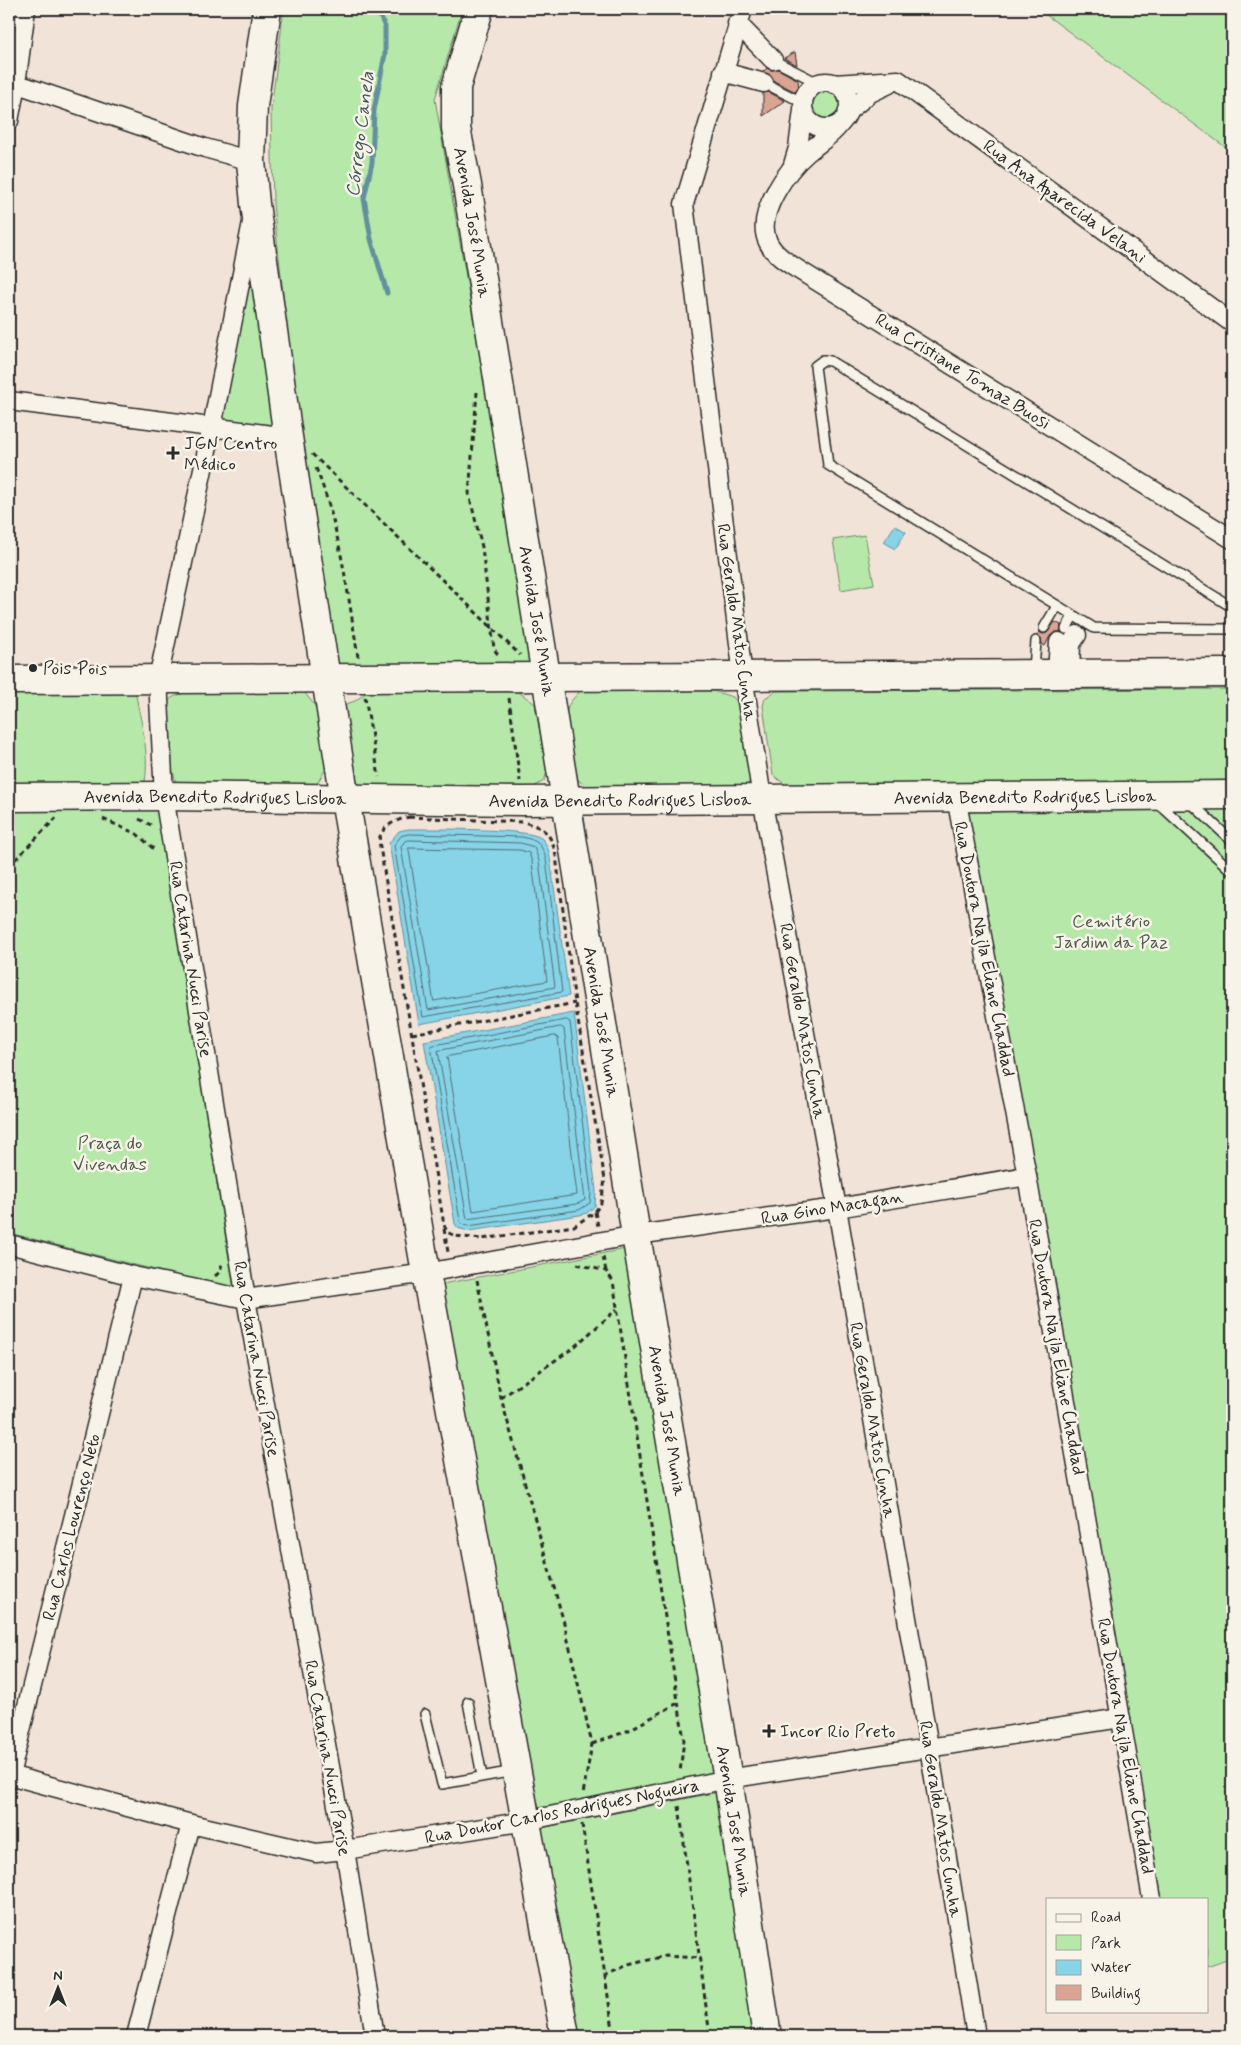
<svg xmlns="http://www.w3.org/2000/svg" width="1241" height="2045" font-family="Mynerve,sans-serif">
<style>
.green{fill:#b5e8a9;stroke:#708a6a}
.water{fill:#87d3e7;stroke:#62909c}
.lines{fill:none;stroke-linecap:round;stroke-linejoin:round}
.shore{stroke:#506e76;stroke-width:1}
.stream{stroke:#62909c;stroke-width:5}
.building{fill:#daa392;stroke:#2b2b2b}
.service-casing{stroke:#2b2b2b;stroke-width:12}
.minor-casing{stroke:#2b2b2b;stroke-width:21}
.primary-casing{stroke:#2b2b2b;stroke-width:31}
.path{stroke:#2b2b2b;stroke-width:3;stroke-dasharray:5 4;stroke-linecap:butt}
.service{stroke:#f7f3e8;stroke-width:9}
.minor{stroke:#f7f3e8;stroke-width:18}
.primary{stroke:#f7f3e8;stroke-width:28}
.poi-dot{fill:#2b2b2b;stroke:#f7f3e8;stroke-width:2}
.labels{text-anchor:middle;stroke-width:5;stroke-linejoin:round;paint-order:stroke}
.street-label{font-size:18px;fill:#2b2b2b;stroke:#f7f3e8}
.poi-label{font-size:18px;fill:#2b2b2b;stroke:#f7f3e8;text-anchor:start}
.park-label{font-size:18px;fill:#4e5a4a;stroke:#f7f3e8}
.water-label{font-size:19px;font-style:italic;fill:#42555a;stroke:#f7f3e8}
</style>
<rect width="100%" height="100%" fill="#f1e3d7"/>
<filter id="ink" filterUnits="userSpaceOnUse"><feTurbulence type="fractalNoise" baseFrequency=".02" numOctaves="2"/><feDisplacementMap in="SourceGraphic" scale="10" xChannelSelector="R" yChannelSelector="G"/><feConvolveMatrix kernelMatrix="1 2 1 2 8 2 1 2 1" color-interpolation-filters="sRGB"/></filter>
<g filter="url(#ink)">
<!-- green -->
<g class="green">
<polygon points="284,9 462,9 435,99 534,668 335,669 299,435 273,204 271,109"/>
<polygon points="1038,9 1232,9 1232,152"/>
<circle cx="825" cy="106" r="16"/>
<polygon points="253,256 275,427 221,420"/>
<polygon points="865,535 874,584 841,590 833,540"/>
<polygon points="1232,689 1232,787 788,787 773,775 763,706 765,698 776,691 788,691"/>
<path d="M9,690h126c5,29 15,62 10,91l-15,11 -121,-1z"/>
<polygon points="368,691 519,692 535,704 547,772 544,781 526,791 374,790 357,783 343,705 355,701"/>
<path d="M580,691h133l20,6 9,12 11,66 -8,14h-155l-12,-9c-3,-15 -14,-58 -11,-70 1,-7 8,-13 13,-19z"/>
<path d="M304,692l12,15 11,60 -11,18 -126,5 -14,-8c-5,-14 -16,-68 -8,-80 4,-6 10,-7 17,-9z"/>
<polygon points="1232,809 1232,1958 1207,1967 1207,1899 1162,1899 967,812"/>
<polygon points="9,810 157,810 234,1290 9,1233"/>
<polygon points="631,1248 720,1775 533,1814 437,1285"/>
<polygon points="723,1791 753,2036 573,2036 536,1829"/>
</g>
<!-- water -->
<g class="water">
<polygon points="895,525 906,532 895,549 884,542"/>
<path d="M408,829c22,0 120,-1 133,9 6,5 8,13 9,20l19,138 -150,28 -30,-181 10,-12z"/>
<polygon points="574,1013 596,1191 595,1206 587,1213 580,1215 468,1231 458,1228 455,1224 424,1041"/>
</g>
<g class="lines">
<!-- shore -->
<g class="shore">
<path d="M409,834l113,3c15,3 20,7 24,22l16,133 -139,25 -29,-172 7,-9z"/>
<polygon points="409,840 521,843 534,847 539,861 555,987 428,1010 401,847 404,842"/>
<polygon points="409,848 520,850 529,853 532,862 547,981 434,1001"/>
<polygon points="567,1020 570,1022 591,1192 590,1203 579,1210 468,1226 462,1224 460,1221 431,1046"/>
<polygon points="561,1027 564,1029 585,1200 577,1204 467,1219 438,1051"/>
<polygon points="555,1036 558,1038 577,1195 473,1211 447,1057"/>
</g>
<!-- stream -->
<polyline class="stream" points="377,9 385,27 385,54 374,110 372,163 364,198 371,239 387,293"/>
</g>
<!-- building -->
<g class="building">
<polygon points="795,52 797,65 784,58"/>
<polygon points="767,68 771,70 778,69 798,80 799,92 798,93 774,81 771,75 763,72"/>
<polygon points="769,92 785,101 763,116 763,93"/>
<polygon points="1055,622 1061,625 1060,632 1055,632 1050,636 1045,646 1042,644 1041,638 1037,635 1039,632 1043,634 1047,633"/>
</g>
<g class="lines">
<defs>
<g id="service">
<polyline points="773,60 818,83"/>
<polyline points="764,83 802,102"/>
<polyline points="1232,607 830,361 823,360 815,366 828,465 1094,628 1232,629"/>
<polyline points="1044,628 1057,606"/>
<polyline points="1066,629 1073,616"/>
<polyline points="1034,670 1036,641"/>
<polyline points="1190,802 1232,841"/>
<polyline points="1158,803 1232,871"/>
<polyline points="1232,1109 1232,1131"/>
<polyline points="468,1702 482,1776"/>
<polyline points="425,1714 442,1784 514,1771"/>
</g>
<g id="minor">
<polyline points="743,9 684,204 743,676 762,798 837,1208 929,1747 976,2036"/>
<polyline points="737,23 773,60"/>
<polyline points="723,72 764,83"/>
<polyline points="9,81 205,148 251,161"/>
<circle cx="826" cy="105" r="23"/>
<polyline points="834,84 898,80 1232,323"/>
<polyline points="848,111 870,93 889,84"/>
<polyline points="9,121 16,84 26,9"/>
<path d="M840,124c-9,12 -20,18 -32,28 -20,17 -54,62 -40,90 6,13 20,21 31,28l433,269"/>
<polyline points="792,168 798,148 803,110"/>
<polyline points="252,222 212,427 158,679 164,796 246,1299 345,1850 375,2036"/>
<polyline points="9,401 288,437"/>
<polyline points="1057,673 1059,642"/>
<polyline points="1070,673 1071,644 1077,635"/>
<polyline points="956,797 1027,1176 1152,1899"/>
<polyline points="9,1244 133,1276 246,1299 426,1273 636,1235 837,1208 1027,1176"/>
<polyline points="9,1775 191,1824 316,1853 345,1850 526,1821 728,1779 1121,1718"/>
<polyline points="9,1779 133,1276"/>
<polyline points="136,2036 191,1824"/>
</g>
<g id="primary">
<polyline points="267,9 253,106 251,161 255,204 288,437 345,799 426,1273 565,2036"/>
<path id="s1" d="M479,9l-23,78v41l11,57 169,1050 92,544 39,257"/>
<polyline points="9,680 1232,673"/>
<path id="s2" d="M9,797l155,-1 358,5 710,-6"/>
</g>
</defs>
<!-- service casing -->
<use href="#service" class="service-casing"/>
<!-- minor casing -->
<use href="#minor" class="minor-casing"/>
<!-- primary casing -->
<use href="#primary" class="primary-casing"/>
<!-- path -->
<g class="path">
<polyline points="477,392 469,494 482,547 494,649 499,656"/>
<polyline points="312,454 520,655"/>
<path d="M316,468c24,60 32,126 42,189"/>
<polyline points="365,697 379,777"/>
<polyline points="509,698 520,781"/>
<path d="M409,817l113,5c23,5 29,11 34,34l19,147 30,177 -4,23 -6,9 -21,14 -93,13 -26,-3 -8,-4 -3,-7 -65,-384c2,-15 17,-21 30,-24z"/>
<polyline points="103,819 137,834 155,850"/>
<polyline points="139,819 151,825"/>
<polyline points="9,866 56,818"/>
<polyline points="412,1034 575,1003"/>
<polyline points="595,1212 598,1226"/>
<polyline points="444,1229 448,1252"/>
<polyline points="603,1257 606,1271"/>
<polyline points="577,1264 606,1271 613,1281 684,1740 680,1772"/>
<polyline points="215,1276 220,1272 222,1263"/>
<polyline points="477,1280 501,1398 564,1623 592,1744 583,1794"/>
<polyline points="501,1398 573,1348 617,1309"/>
<polyline points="592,1744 627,1731 678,1703"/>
<polyline points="679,1806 710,2036"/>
<polyline points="582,1824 614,2036"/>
<polyline points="604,1976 628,1965 665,1956 700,1958"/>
</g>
<!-- service -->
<use href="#service" class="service"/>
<!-- minor -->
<use href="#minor" class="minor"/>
<!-- primary -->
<use href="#primary" class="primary"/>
</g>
</g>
<!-- markers -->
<g class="poi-dot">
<path d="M170.5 445.5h5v5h5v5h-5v5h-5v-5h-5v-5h5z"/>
<circle cx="33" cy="668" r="5"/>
<path d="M766.5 1723.5h5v5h5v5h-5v5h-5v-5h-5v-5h5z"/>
</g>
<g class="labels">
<!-- street labels -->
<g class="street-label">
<text transform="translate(1065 201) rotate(36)" y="6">Rua Ana Aparecida Velani</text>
<text dy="6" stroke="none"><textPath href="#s1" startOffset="218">Avenida José Munia</textPath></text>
<text transform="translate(963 371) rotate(32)" y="6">Rua Cristiane Tomaz Buosi</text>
<text dy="6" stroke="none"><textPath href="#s1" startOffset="622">Avenida José Munia</textPath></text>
<text transform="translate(737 622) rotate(82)" y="6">Rua Geraldo Matos Cunha</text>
<text dy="6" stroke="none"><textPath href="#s2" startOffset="1016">Avenida Benedito Rodrigues Lisboa</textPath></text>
<text dy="6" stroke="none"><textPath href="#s2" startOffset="206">Avenida Benedito Rodrigues Lisboa</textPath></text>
<text dy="6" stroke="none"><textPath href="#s2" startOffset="611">Avenida Benedito Rodrigues Lisboa</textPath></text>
<text transform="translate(985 949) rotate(79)" y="6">Rua Doutora Najla Eliane Chaddad</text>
<text transform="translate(191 959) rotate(81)" y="6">Rua Catarina Nucci Parise</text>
<text transform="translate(803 1021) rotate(80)" y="6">Rua Geraldo Matos Cunha</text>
<text dy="6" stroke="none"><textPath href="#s1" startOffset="1028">Avenida José Munia</textPath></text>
<text transform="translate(832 1207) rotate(-9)" y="6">Rua Gino Macagan</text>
<text transform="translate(1057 1347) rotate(80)" y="6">Rua Doutora Najla Eliane Chaddad</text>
<text transform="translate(257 1359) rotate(80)" y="6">Rua Catarina Nucci Parise</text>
<text transform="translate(873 1420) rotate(80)" y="6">Rua Geraldo Matos Cunha</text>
<text dy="6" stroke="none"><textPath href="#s1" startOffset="1432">Avenida José Munia</textPath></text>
<text transform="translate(71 1527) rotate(-76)" y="6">Rua Carlos Lourenço Neto</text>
<text transform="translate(1126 1746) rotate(80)" y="6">Rua Doutora Najla Eliane Chaddad</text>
<text transform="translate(328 1758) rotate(80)" y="6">Rua Catarina Nucci Parise</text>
<text transform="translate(562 1811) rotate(-11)" y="6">Rua Doutor Carlos Rodrigues Nogueira</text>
<text transform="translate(941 1819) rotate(81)" y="6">Rua Geraldo Matos Cunha</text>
<text dy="6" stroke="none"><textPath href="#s1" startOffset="1838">Avenida José Munia</textPath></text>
</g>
<!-- poi labels -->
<g class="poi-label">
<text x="184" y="449">JGN Centro<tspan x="184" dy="21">Médico</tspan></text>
<text x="43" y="674">Pois Pois</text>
<text x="780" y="1737">Incor Rio Preto</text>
</g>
<!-- park labels -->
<g class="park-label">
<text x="1111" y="927">Cemitério<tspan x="1111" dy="21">Jardim da Paz</tspan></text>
<text x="110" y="1149">Praça do<tspan x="110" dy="21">Vivendas</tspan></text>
</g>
<!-- water labels -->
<g class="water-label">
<text transform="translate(359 134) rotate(-83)" y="7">Córrego Canela</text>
</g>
</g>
<!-- margin -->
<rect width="1241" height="2045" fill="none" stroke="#f7f3e8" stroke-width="30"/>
<rect x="15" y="15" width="1211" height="2015" fill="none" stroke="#2b2b2b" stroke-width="2" filter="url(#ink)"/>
<!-- legend -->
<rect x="1046" y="1898" width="162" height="115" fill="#f7f3e8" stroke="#a5a39c"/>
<rect x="1056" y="1914" width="25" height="8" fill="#f7f3e8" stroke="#a5a39c"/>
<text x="1091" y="1922" font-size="15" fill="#2b2b2b">Road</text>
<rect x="1056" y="1935" width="25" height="15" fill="#b5e8a9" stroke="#a5a39c"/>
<text x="1091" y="1948" font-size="15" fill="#2b2b2b">Park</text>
<rect x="1056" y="1960" width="25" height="15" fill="#87d3e7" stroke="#a5a39c"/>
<text x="1091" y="1972" font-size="15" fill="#2b2b2b">Water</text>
<rect x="1056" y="1985" width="25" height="15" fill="#daa392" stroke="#a5a39c"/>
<text x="1091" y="1998" font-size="15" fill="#2b2b2b">Building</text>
<!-- north arrow -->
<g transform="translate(58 1988)" stroke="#f7f3e8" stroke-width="4" paint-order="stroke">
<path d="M0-4L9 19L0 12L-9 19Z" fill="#2b2b2b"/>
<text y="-8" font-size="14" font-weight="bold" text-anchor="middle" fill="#2b2b2b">N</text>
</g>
</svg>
